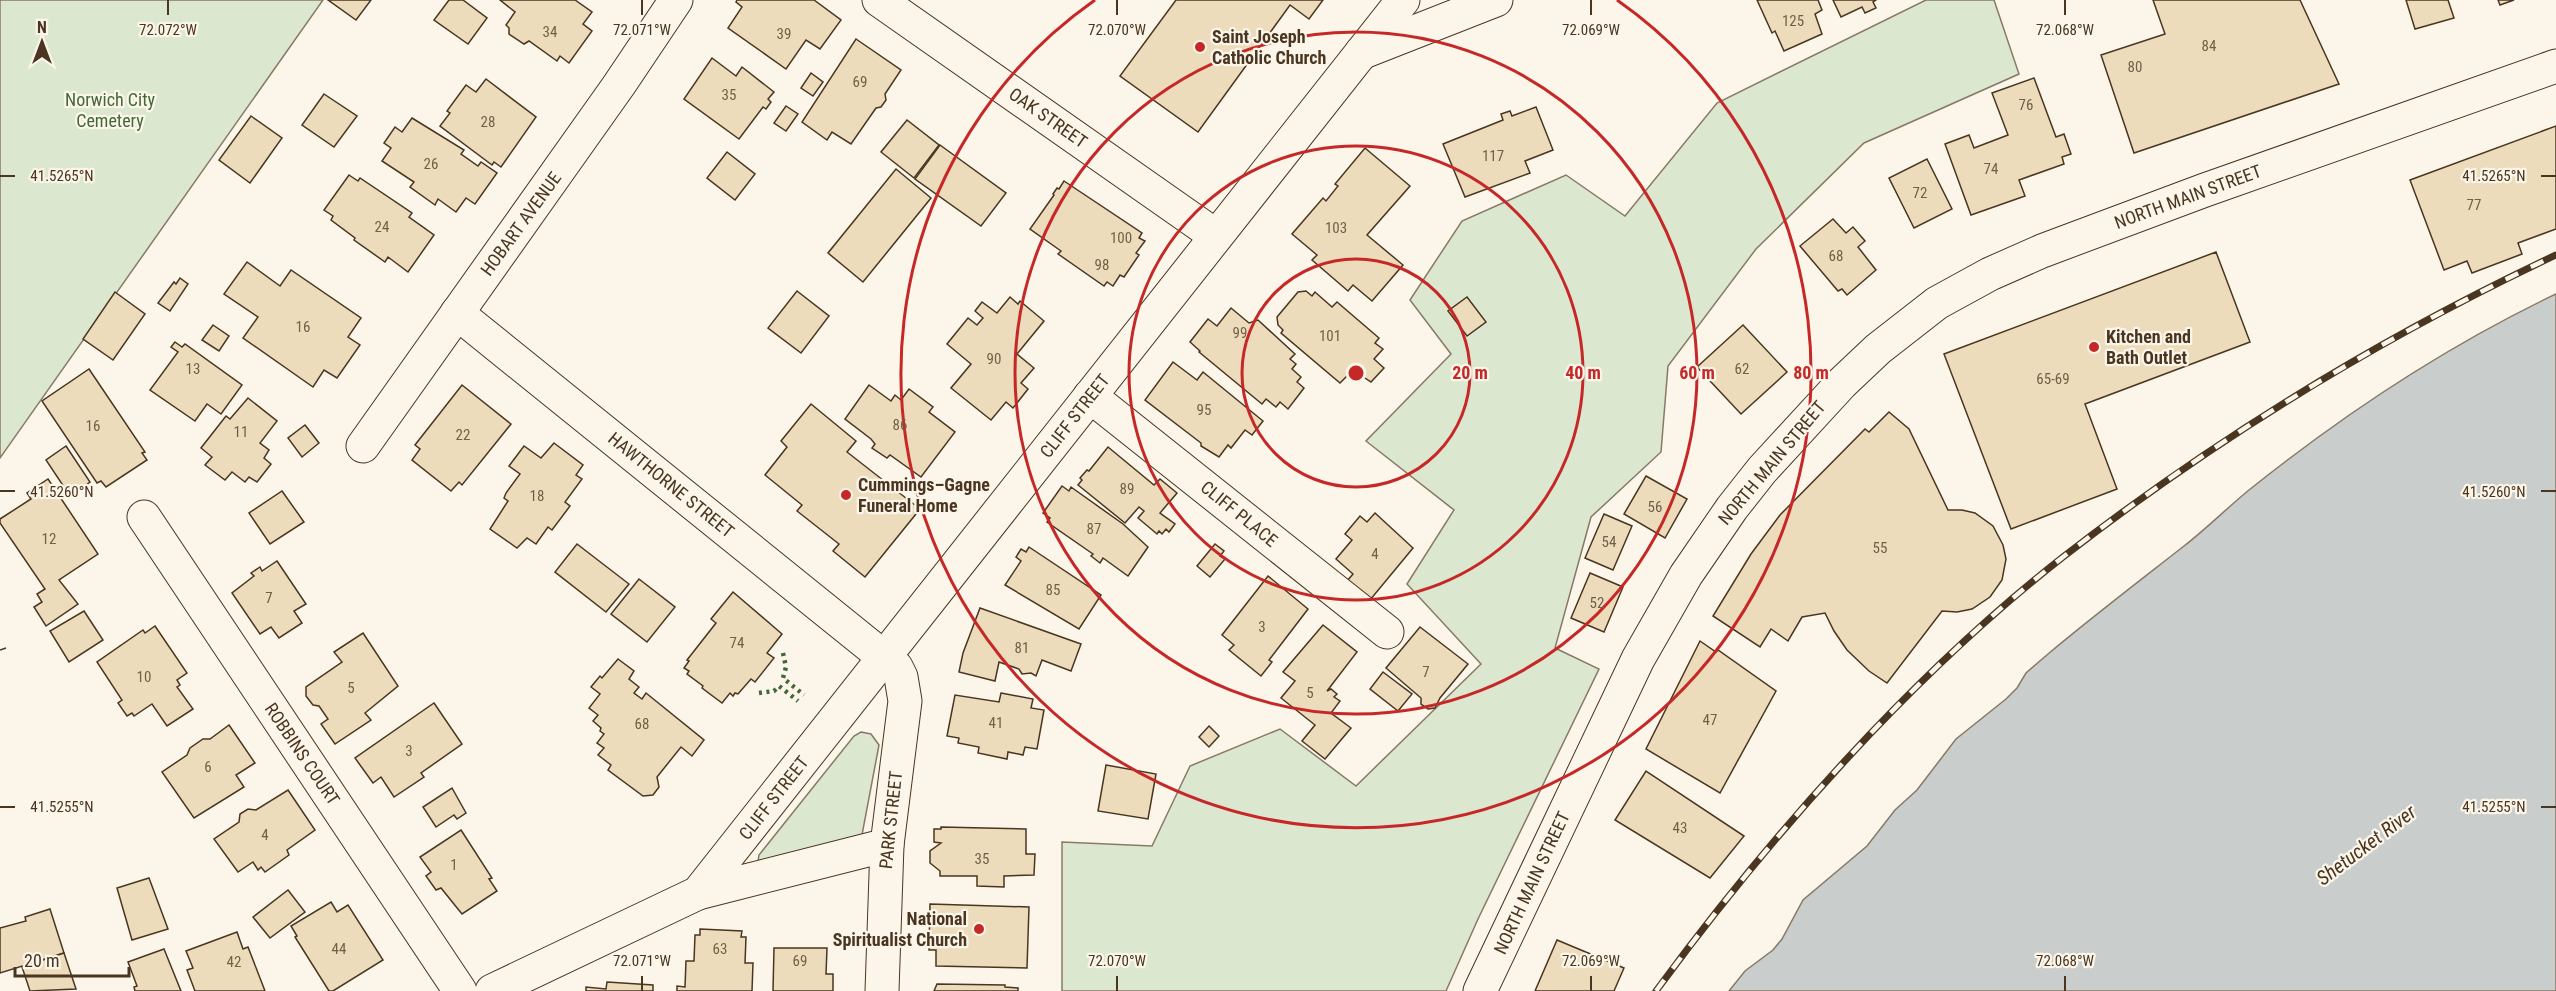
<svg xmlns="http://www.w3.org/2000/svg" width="2556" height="991" font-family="'Roboto Condensed',sans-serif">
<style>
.green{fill:#dce7d0;stroke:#887966;stroke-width:1.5}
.water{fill:#c9cecd;stroke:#887966;stroke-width:1.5}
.building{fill:#ecdcbc;stroke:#4a3520;stroke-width:1.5}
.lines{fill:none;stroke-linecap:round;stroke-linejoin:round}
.minor-casing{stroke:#4a3520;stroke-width:35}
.major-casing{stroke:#4a3520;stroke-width:35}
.minor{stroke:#fbf6e9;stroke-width:33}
.major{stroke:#fbf6e9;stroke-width:33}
.rail-casing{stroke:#4a3520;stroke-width:7}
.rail{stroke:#fbf6e9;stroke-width:4.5;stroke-dasharray:14;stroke-linecap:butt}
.hedge{stroke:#436837;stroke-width:4.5;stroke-dasharray:3 4.5;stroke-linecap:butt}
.fence{stroke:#4a3520;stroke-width:1.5;stroke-dasharray:8 3;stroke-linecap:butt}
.ticks{fill:none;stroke:#4a3520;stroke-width:2}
.ring{fill:none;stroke:#c62828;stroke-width:3}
.poi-dot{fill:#c62828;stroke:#fbf6e9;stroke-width:2}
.labels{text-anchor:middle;stroke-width:4.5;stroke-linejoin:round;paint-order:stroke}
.number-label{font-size:15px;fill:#725f47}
.poi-label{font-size:18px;font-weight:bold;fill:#4a3520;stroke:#fbf6e9;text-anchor:start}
.park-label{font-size:18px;fill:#436837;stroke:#fbf6e9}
.street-label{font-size:18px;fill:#4a3520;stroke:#fbf6e9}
.water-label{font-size:20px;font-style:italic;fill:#4a3520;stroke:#fbf6e9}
.ticks-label{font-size:15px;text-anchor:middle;fill:#4a3520;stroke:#fbf6e9;stroke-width:4.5;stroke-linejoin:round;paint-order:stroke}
.centre{fill:#c62828;stroke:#fbf6e9;stroke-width:3}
.ring-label{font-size:18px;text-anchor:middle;font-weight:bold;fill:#c62828;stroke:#fbf6e9;stroke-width:4.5;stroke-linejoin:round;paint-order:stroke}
</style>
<rect width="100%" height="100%" fill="#fbf6e9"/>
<!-- green -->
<g class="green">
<polygon points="0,0 323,0 0,458"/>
<polygon points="1926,0 1994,0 2019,74 1864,143 1756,249 1668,366 1661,452 1591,517 1555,648 1599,669 1478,919 1446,991 1062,991 1062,842 1152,846 1190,766 1280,729 1356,786 1481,664 1407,584 1454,510 1366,441 1451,354 1410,300 1462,221 1566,175 1625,216 1717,103"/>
<polygon points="861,732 871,734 879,745 862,835 758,861 759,855 854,736"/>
</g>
<!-- water -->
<path class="water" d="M2556,294v697h-827l16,-20 28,-21 9,-11 21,-39 64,-54 28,-36 22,-20 39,-51 50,-40 11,-11 9,-15 22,-19c44,-37 90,-72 136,-108 22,-17 43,-38 65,-56 95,-76 198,-144 307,-196z"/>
<!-- building -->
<g class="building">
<polygon points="328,0 371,0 356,20"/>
<polygon points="449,0 463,0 487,18 468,44 434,20"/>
<polygon points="500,0 575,0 592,12 583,24 592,31 569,63 560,56 557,61 529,41 524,44 509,34 509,28 506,25 515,12"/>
<polygon points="737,0 814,0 841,20 820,49 806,40 786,69 728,28 742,7 736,2"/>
<polygon points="1176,0 1323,0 1309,19 1290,5 1198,132 1120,76"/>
<polygon points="1757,0 1818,0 1822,10 1815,14 1822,34 1784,51 1775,31 1772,33"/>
<polygon points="1833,0 1876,0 1873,2 1876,8 1865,13 1862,7 1841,17"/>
<polygon points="2153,0 2300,0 2339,84 2134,153 2101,55 2165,34"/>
<polygon points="2406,0 2448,0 2454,18 2415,29"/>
<polygon points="2498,0 2514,0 2500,5"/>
<polygon points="856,39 901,70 885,94 886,100 881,107 876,108 851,144 832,132 827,140 802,122"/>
<polygon points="712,58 736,76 742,67 774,92 768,99 771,102 766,109 763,107 739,139 684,99"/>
<polygon points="811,73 823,82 813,96 801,88"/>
<polygon points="2034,78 2056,137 2064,134 2071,154 2062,157 2064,164 2019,180 2025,196 1971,215 1945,144 1969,135 1974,148 2008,135 1992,93"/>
<polygon points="486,79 536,117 501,167 494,162 492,165 440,126 450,113 447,111 466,85 476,92"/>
<polygon points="324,94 357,116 334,147 302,125"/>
<polygon points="786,106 798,114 786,131 774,123"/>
<polygon points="1536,107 1553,150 1525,161 1530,173 1465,197 1443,144 1503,120 1501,114 1510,111 1512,116"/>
<polygon points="251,116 282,138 250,183 219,160"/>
<polygon points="412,118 464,150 461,154 478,166 481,162 497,173 475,204 466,198 456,212 438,199 435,205 410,187 414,182 382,161 391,148 384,143 395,127 402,132"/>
<polygon points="907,120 939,145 914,178 881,152"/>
<polygon points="2556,126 2556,229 2518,243 2522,254 2472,273 2467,261 2444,270 2410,180"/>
<polygon points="940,145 1006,193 981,226 915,179"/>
<polygon points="1365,148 1410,186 1367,235 1403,265 1372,301 1353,285 1348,291 1312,260 1317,255 1292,234 1323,198 1326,201 1338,186 1335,184"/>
<polygon points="727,152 755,174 735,200 707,178"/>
<polygon points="1927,159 1952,209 1914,228 1889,178"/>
<polygon points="896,169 931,198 863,282 828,253"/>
<polygon points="349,175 358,181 360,178 412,213 409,217 434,235 408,272 388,257 385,262 354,240 355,238 331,220 333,216 324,210"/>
<polygon points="1064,181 1142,233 1139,238 1145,241 1136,253 1139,255 1124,277 1120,275 1113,286 1107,282 1104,286 1058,254 1061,251 1030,229 1054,195 1053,194 1057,188 1059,189"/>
<polygon points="1833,219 1846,233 1853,227 1865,241 1858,247 1876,270 1847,295 1842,289 1838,291 1800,246"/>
<polygon points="2216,252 2250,342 2085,404 2117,489 2011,529 1944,354"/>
<polygon points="247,262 280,286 291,270 361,318 348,337 360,345 337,378 324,370 313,387 243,338 258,317 224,294"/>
<polygon points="180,278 188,284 170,311 158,303 174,282 176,284"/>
<polygon points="797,291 829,316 801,353 768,328"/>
<polygon points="1306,291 1312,296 1315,292 1332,307 1337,302 1379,338 1375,343 1383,349 1374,359 1384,368 1371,382 1353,370 1340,383 1281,333 1283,330 1278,325 1277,317 1298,292"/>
<polygon points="115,292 145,314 113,360 83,339"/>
<polygon points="1010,297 1018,304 1020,301 1044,321 1017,354 1034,368 1021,383 1028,389 1013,408 1006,402 991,420 951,388 971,364 947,344 968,318 977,325 983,318 975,311 982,302 997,313"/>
<polygon points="1467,297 1486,322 1467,336 1448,311"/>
<polygon points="1231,308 1249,323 1258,320 1295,354 1290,359 1296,364 1292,369 1301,377 1297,382 1304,388 1288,409 1280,402 1276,407 1266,399 1262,404 1199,352 1200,351 1190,342 1208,319 1217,326"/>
<polygon points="213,325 229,336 219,351 202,340"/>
<polygon points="1743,325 1787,372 1741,414 1697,367"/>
<polygon points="175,342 182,347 185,344 242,385 221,414 207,404 195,421 150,390 178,352 171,347"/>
<polygon points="1173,362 1197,380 1203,372 1263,421 1252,435 1245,430 1231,448 1228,445 1219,457 1201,446 1201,443 1145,400"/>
<polygon points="89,369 145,452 142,453 147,460 106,487 101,481 97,483 42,401"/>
<polygon points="462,385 511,424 462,485 459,482 451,491 412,460 420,449 415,445"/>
<polygon points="869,385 891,401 895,395 901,400 909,389 933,407 929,412 955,432 921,477 890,455 887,458 872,448 875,444 871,439 845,419"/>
<polygon points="248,398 277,421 260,443 269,450 264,458 271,464 257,482 249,477 245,482 232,472 225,480 205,465 212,457 201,448 226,416 230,419"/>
<polygon points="811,404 856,441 847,452 920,509 865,577 833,551 839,544 797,511 802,505 765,475 787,447 781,441"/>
<polygon points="1889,412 1909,429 1948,510 1962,510 1975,513 1993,526 2003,545 2006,559 2002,580 1990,597 1972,609 1957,612 1942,611 1887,683 1869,671 1847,650 1834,631 1825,613 1802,617 1788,641 1771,629 1760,647 1713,616 1751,554 1780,515 1865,429 1869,432"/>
<polygon points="305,425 319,443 302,457 288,438"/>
<polygon points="554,443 583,465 576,475 582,479 565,502 570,506 552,530 548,527 536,544 527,538 517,548 490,529 508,501 504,498 506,493 520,474 509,466 524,446 541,458"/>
<polygon points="66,446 90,482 70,496 46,460"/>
<polygon points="1108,447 1154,485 1160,479 1177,493 1160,513 1175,524 1169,532 1166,529 1162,534 1159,531 1157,534 1138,518 1144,511 1139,507 1125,523 1078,485 1082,480 1080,478 1087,470 1089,471"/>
<polygon points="1646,476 1687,499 1665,538 1624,514"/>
<polygon points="48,479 98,554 59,580 78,604 46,626 34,607 42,602 37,594 45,589 0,523 0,519 31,499 27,493"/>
<polygon points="1062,486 1069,491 1071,487 1123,524 1148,547 1128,576 1103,558 1100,563 1091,556 1093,554 1047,522 1050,518 1043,513"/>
<polygon points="282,491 304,522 270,544 249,513"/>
<polygon points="1375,513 1413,548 1370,600 1347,581 1353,574 1336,559 1352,540 1345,534 1360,516 1367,522"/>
<polygon points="1604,514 1632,526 1613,570 1585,558"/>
<polygon points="577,544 629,584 606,612 555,572"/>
<polygon points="1215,544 1224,551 1220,556 1225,559 1210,577 1197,566"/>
<polygon points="1029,547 1101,595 1079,629 1005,585 1021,561 1016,557 1021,549 1026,552"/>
<polygon points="277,561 306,604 294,611 302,623 279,638 271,627 260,634 232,593 254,576 251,573 260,567 262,571"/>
<polygon points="1590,573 1623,587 1604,632 1571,618"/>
<polygon points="1268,576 1308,609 1269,660 1272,662 1261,676 1229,650 1234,645 1222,635"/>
<polygon points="639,579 675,607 647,642 611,614"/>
<polygon points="733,592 782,634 767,653 774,658 755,682 751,679 738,694 735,693 733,696 730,693 722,703 702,688 703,686 687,674 689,671 684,668 689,661 687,660 716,623 711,619"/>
<polygon points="980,608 1081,644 1071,671 1042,660 1036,676 1031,673 1022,674 1019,669 999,662 995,681 959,672 963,653"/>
<polygon points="84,611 103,640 69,662 50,631"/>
<polygon points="1323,625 1357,652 1327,691 1331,689 1337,694 1334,697 1340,701 1331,713 1351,728 1325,759 1302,741 1315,725 1281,698 1295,681 1283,672"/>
<polygon points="155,626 187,673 177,680 180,685 177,687 193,709 167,726 152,704 134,716 132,713 127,716 118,703 122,700 97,662 143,630 145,633"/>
<polygon points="1420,627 1468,664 1440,698 1435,708 1428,709 1421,704 1421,698 1386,668"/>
<polygon points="363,633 398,686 365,713 371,720 335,744 321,724 328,719 319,706 313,705 306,696 306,687 342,662 334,652"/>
<polygon points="1700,641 1716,652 1718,650 1776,691 1720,793 1646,749"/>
<polygon points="618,659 634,671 629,679 639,687 634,693 642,699 646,693 704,740 692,756 681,747 657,777 659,787 653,795 643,796 608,770 611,765 598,755 604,748 597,743 604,734 600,731 601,728 593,721 598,715 589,708 600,694 591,687 600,676 602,678"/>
<polygon points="1383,672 1412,694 1398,711 1370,689"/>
<polygon points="1001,693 1033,699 1031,708 1044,710 1037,749 1025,747 1023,755 1008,752 1007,759 978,753 979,747 958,743 959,738 947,736 955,695 999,702"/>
<polygon points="434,703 462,744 421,773 424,777 394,797 381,777 373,783 355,758"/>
<polygon points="229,725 255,763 236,775 244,787 194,818 162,772 187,755 190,748 203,739 210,739"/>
<polygon points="1209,726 1219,736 1209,747 1199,737"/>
<polygon points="1106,765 1156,774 1148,819 1098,811"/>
<polygon points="1646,771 1744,836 1710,878 1615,820"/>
<polygon points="452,788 466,813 457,819 454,815 436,827 423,807"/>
<polygon points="288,790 315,830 287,850 289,855 265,872 261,867 258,870 253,862 238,872 214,839 239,822 240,814 248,809 256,810"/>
<polygon points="941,827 1026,829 1026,854 1035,854 1034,875 1004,876 1004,887 977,886 977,876 940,876 940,871 930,863 930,851 941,843 934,842 934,829 941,829"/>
<polygon points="461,830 492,878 489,879 497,891 462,914 441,888 436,890 426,876 431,872 420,857"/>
<polygon points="149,878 168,929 132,940 117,888"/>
<polygon points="288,890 305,912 270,938 253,917"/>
<polygon points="331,902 337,912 348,905 383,960 333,991 329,991 295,937 297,936 291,926"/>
<polygon points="930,904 1029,907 1027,968 936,966 936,950 929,950"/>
<polygon points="50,909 64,953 0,973 0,928 26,921 25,917"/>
<polygon points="700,929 742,931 741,937 746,937 745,963 753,963 752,991 677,991 677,986 685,987 686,961 694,961 695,935 700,935"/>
<polygon points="237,932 243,949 248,947 265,991 195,991 187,970 193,968 186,951"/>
<polygon points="1557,940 1624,968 1614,991 1535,991"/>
<polygon points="774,948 827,948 826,974 833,974 833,991 773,991"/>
<polygon points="164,949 181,991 135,991 134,987 137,986 128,962"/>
<polygon points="64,953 76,989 30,991 22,967"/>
<polygon points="607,982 653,985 653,991 586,991 586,987 606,989"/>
<polygon points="937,984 1005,985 1005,987 1018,988 1018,991 934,991"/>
</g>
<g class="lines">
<defs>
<g id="minor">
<polyline points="879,0 1216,236"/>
<polyline points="1361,53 1496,0"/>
<polyline points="457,313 896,667 901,677 905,701 887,845 882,991"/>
<polyline points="1090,396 1387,632"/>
<polyline points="363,446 619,85 676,0"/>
<polyline points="144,517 460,991"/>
<polyline points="698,893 887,845"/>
<polyline points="492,991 698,893 1403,0"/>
</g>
<polyline id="major" points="1480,991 1638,659 1686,575 1732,508 1762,470 1842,383 1878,349 1937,303 1990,274 2042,251 2205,190 2556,66"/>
</defs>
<!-- minor casing -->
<use href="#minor" class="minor-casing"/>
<!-- major casing -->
<use href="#major" class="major-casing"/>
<!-- minor -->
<use href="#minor" class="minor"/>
<!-- major -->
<use href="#major" class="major"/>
<defs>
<path id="rail" d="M1656,991c115,-156 255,-315 407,-434 152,-118 319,-220 493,-302"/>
</defs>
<!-- rail casing -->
<use href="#rail" class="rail-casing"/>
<!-- rail -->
<use href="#rail" class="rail"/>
<!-- hedge -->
<g class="hedge">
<polyline points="783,653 786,667 783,678 804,695"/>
<polyline points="759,693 774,691 779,686 798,701"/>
</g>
<!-- fence -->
<polyline class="fence" points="0,650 6,648"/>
</g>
<!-- ticks -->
<path class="ticks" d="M168,0v15M642,0v15M1117,0v15M1591,0v15M2065,0v15M0,176h15M2541,176h15M0,491h15M2541,491h15M0,807h15M2541,807h15M642,976v15M1117,976v15M1591,976v15M2065,976v15"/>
<!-- distance rings -->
<g class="ring">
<circle cx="1356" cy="373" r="114"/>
<circle cx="1356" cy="373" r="227"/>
<circle cx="1356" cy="373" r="341"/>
<path d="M1617 0A455 455 0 1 1 1095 0"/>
</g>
<!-- markers -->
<g class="poi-dot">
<circle cx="1200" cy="47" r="6"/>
<circle cx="2094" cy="347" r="6"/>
<circle cx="846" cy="495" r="6"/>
<circle cx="979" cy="929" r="6"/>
</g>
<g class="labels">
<!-- number labels -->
<g class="number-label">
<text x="1793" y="26">125</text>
<text x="550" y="37">34</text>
<text x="784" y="39">39</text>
<text x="2209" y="51">84</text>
<text x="2135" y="72">80</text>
<text x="860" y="87">69</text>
<text x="729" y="100">35</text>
<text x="2026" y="110">76</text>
<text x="488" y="127">28</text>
<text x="1493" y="161">117</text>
<text x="431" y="169">26</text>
<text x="1991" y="174">74</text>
<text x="1920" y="198">72</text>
<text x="2474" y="210">77</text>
<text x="382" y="232">24</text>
<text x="1336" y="233">103</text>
<text x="1121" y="243">100</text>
<text x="1836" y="261">68</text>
<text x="1102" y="270">98</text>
<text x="303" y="332">16</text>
<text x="1240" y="338">99</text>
<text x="1330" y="341">101</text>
<text x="994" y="364">90</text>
<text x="193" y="374">13</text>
<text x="1742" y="374">62</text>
<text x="2053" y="384">65-69</text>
<text x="1204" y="415">95</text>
<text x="900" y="430">86</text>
<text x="93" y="431">16</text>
<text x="241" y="437">11</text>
<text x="463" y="440">22</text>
<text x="1127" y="494">89</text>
<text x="537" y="501">18</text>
<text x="1655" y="512">56</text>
<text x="1094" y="534">87</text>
<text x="49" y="544">12</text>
<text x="1609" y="547">54</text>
<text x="1880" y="553">55</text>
<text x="1375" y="559">4</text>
<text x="1053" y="595">85</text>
<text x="269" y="603">7</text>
<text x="1597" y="608">52</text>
<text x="1262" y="632">3</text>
<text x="737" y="648">74</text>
<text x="1022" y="653">81</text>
<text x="1426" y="677">7</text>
<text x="144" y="682">10</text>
<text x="351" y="693">5</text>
<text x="1310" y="698">5</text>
<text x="1710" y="725">47</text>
<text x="996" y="728">41</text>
<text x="642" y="729">68</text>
<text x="409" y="756">3</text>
<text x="208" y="772">6</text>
<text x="1680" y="833">43</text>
<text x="265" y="840">4</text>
<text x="982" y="864">35</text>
<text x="454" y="870">1</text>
<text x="339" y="954">44</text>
<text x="720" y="954">63</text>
<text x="800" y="966">69</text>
<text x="234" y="967">42</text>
</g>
<!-- poi labels -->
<g class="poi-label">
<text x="1212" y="43">Saint Joseph<tspan x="1212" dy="21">Catholic Church</tspan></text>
<text x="2106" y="343">Kitchen and<tspan x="2106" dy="21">Bath Outlet</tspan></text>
<text x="858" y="491">Cummings–Gagne<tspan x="858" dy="21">Funeral Home</tspan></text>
<text x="967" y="925" text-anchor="end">National<tspan x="967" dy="21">Spiritualist Church</tspan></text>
</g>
<!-- park labels -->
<g class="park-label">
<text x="110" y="106">Norwich City<tspan x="110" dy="21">Cemetery</tspan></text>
</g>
<!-- street labels -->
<g class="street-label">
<text transform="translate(1048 118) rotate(35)" y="6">OAK STREET</text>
<text transform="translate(2188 197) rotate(-20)" y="6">NORTH MAIN STREET</text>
<text transform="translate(521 224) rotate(-54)" y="6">HOBART AVENUE</text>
<text transform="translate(1075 416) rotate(-52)" y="6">CLIFF STREET</text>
<text transform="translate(1772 463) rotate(-50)" y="6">NORTH MAIN STREET</text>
<text transform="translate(671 485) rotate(39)" y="6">HAWTHORNE STREET</text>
<text transform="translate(1239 514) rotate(39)" y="6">CLIFF PLACE</text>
<text transform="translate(302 754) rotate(56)" y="6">ROBBINS COURT</text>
<text transform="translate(774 798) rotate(-52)" y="6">CLIFF STREET</text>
<text transform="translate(891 820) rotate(-84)" y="6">PARK STREET</text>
<text transform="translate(1532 883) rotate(-65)" y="6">NORTH MAIN STREET</text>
</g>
<!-- water labels -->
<g class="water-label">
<text transform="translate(2366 845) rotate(-37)" y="7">Shetucket River</text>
</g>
</g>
<g class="ticks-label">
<text x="168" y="35">72.072°W</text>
<text x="642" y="35">72.071°W</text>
<text x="1117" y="35">72.070°W</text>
<text x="1591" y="35">72.069°W</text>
<text x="2065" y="35">72.068°W</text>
<text x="62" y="181">41.5265°N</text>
<text x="2494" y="181">41.5265°N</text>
<text x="62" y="497">41.5260°N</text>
<text x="2494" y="497">41.5260°N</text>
<text x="62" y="812">41.5255°N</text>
<text x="2494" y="812">41.5255°N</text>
<text x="642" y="966">72.071°W</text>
<text x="1117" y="966">72.070°W</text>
<text x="1591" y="966">72.069°W</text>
<text x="2065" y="966">72.068°W</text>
</g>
<circle cx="1356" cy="373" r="9" class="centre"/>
<g class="ring-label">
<text x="1470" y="379">20 m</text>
<text x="1583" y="379">40 m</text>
<text x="1697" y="379">60 m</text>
<text x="1811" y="379">80 m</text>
</g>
<!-- north arrow -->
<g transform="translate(42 42)" stroke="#fbf6e9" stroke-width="4.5" paint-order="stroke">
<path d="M0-4.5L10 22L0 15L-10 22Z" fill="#4a3520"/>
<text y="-9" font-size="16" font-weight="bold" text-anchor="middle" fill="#4a3520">N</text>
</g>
<!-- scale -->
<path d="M15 967v9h114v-9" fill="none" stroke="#4a3520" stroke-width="3"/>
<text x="24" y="967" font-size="18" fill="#4a3520" stroke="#fbf6e9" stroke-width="4.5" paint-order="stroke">20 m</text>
</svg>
